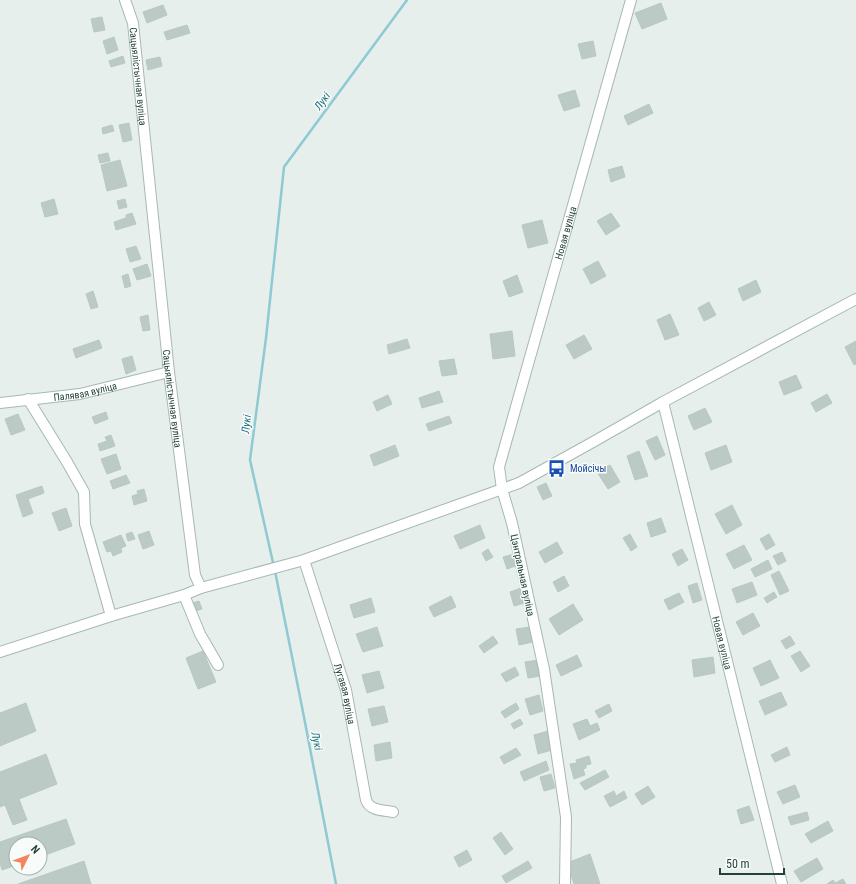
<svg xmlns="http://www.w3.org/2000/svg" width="856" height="884" font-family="'Roboto Condensed',sans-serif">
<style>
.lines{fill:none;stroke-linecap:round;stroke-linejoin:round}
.stream{stroke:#8ec9d4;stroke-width:2.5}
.building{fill:#bbcac4;stroke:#b8c9c2}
.minor-casing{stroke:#a8b8b2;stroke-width:12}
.minor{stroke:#fff;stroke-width:10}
.labels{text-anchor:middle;stroke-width:3;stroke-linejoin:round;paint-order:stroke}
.street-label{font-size:10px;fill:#24423a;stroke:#f7fbf9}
.transit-label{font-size:10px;fill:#164399;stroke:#f7fbf9;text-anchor:start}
.water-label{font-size:11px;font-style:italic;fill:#1c6f80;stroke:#f7fbf9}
</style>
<rect width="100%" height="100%" fill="#e6efeb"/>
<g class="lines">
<!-- stream -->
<g class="stream">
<polyline points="274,567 250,460 266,338 284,167 407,0"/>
<polyline points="275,571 303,712 336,884"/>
</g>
</g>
<!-- building -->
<g class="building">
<polygon points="661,3 667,19 642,29 635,13"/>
<polygon points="163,5 167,15 147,23 143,12"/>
<polygon points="102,17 105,30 94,32 91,19"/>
<polygon points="187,25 190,33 167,40 164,32"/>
<polygon points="114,37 118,50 107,54 103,41"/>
<polygon points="593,41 596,56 582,59 578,44"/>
<polygon points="123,56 125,63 111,67 109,61"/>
<polygon points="160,57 162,66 148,70 146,60"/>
<polygon points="575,90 580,106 564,111 558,95"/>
<polygon points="649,104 653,113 628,125 624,116"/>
<polygon points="129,123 132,140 123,142 119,125"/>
<polygon points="112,125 114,131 103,134 102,128"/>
<polygon points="108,153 110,161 100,163 98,155"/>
<polygon points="120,160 127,186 107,191 101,165"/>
<polygon points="622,166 625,177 611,182 608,170"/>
<polygon points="54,199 58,214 45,217 41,203"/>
<polygon points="125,199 127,207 119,209 117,201"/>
<polygon points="132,213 136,224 116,230 114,222 126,218 126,215"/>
<polygon points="611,213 620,226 606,235 597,221"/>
<polygon points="542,220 548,243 528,248 522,225"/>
<polygon points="136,246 141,259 130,262 126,249"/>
<polygon points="598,261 606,276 591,284 583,269"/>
<polygon points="147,264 151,276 137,280 133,269"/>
<polygon points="128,274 131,286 125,288 122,276"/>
<polygon points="517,275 523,292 509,297 503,281"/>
<polygon points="756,280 761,292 743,301 738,289"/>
<polygon points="93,291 98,307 91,309 86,294"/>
<polygon points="709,302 716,315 704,321 698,308"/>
<polygon points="670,314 679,335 665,340 657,320"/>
<polygon points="148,315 150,330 143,331 140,317"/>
<polygon points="512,331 515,356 493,359 490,334"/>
<polygon points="584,335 592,349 574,359 566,345"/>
<polygon points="407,339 410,348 389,354 387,345"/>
<polygon points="99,340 102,348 76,358 73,349"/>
<polygon points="856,341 856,364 854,365 845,347"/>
<polygon points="132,356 136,370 126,374 122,359"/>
<polygon points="454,359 457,374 442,376 439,361"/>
<polygon points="796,375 802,388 784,395 779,382"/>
<polygon points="439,391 443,402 422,408 419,398"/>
<polygon points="827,394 832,403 816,412 811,403"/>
<polygon points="388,395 392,404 377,411 373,402"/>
<polygon points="705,408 712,422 694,430 688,416"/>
<polygon points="106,412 108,419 95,424 92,417"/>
<polygon points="18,414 25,430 11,435 5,419"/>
<polygon points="449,416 452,423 429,431 426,424"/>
<polygon points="111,435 115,446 100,451 98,444 107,441 105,437"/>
<polygon points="657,436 665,455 655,460 646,441"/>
<polygon points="395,445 399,456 374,466 370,455"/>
<polygon points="726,445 732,462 711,470 705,453"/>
<polygon points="639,451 648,476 635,480 627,456"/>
<polygon points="116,454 121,469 107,474 101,459"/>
<polygon points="610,465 620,482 608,489 597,472"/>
<polygon points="126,475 130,483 113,489 110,481"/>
<polygon points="546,483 552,496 543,500 537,487"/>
<polygon points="42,486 44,493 28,499 33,513 23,517 16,495"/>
<polygon points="144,489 147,501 134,505 132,496 138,494 137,491"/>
<polygon points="732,505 742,525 726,534 715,514"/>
<polygon points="66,508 72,526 59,531 52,513"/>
<polygon points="661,518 666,532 651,537 647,523"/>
<polygon points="480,525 485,538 460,549 454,536"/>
<polygon points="149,531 154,545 143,549 138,535"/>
<polygon points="132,532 135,539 128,541 126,534"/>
<polygon points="630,534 637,547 631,551 623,538"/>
<polygon points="769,534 775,545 766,550 760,539"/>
<polygon points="121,535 126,546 121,548 122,552 113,556 111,551 107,552 103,542"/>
<polygon points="557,542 563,553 545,563 539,552"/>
<polygon points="744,545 752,560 734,569 726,554"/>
<polygon points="488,549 493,557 486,561 482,553"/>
<polygon points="682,549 688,560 678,566 672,554"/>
<polygon points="782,552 786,561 778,565 773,556"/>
<polygon points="514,554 518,565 507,569 503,557"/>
<polygon points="768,560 772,569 755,577 751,569"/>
<polygon points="779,571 789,591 780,595 771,575"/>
<polygon points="564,576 569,586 558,592 553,582"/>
<polygon points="752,582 757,595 737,603 732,589"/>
<polygon points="697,583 702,600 693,603 688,586"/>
<polygon points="521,588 525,603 514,606 510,592"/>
<polygon points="774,592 777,597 767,603 764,598"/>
<polygon points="679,593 684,602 669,610 664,600"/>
<polygon points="451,596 456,607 434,617 429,607"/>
<polygon points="371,598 375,612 354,618 350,605"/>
<polygon points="199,601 202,609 195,611 192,603"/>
<polygon points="573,604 583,620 559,635 549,619"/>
<polygon points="753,613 760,626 743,635 736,622"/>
<polygon points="377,627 383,646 363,652 356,634"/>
<polygon points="530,627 533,642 519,645 516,629"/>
<polygon points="493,636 498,643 484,653 479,646"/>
<polygon points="790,636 795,644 786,649 781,641"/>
<polygon points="203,651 216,682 198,689 186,658"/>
<polygon points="800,651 810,666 801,672 791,656"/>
<polygon points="577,655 582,666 561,676 556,665"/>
<polygon points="713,657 715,673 694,677 692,660"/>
<polygon points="538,660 541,676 528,678 525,662"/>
<polygon points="770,660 779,678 761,686 753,668"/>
<polygon points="515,667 519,675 506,682 501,674"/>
<polygon points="379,671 384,688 367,693 362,675"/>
<polygon points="781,692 787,705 765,715 759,701"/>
<polygon points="539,695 543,711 530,715 525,699"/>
<polygon points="26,703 36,731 0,746 0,713"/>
<polygon points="516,703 519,709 505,718 501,712"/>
<polygon points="609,704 612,711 599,718 595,711"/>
<polygon points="384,706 388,722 372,726 368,709"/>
<polygon points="520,719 523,724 514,729 511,724"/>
<polygon points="587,719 590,726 597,723 600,730 579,740 573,724"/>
<polygon points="548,731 552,750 538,754 534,735"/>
<polygon points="390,742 392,758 376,761 374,745"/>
<polygon points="787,747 790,755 775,762 771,755"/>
<polygon points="516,748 521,755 504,764 500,757"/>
<polygon points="46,754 57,784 19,799 27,820 13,825 5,805 0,807 0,772"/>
<polygon points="589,756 591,764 586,765 586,768 583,769 585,775 574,779 570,764 577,763 576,760"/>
<polygon points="546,761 549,770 524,781 520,772"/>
<polygon points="605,770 609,777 585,790 580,783"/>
<polygon points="551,774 555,788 544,791 540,777"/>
<polygon points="795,785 800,797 783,804 777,792"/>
<polygon points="648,786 655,797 642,805 635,794"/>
<polygon points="614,791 616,796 624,791 627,798 610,807 604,796"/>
<polygon points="749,806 754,820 741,824 737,810"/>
<polygon points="807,812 809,820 791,825 788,817"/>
<polygon points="66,819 75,844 40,857 40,844 16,844 16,865 2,870 0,863 0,842"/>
<polygon points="828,821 833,831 811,843 805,834"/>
<polygon points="501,832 513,849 505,855 493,838"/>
<polygon points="467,850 472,860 459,867 454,857"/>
<polygon points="590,854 600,884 574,884 567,863"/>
<polygon points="817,858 823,869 801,882 794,871"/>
<polygon points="84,861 91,884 18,884"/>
<polygon points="528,861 532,868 506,883 502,876"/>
<polygon points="843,879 846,884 827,884 833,880 835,883"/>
</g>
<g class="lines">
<defs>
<g id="minor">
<path id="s1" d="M125,0l8,23 36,349 26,203 6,13"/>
<polyline points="28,399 67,462 84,492 85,524 111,616"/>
<path id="s2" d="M663,402l119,482"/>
<path id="s3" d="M0,403l80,-9 89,-22"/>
<path id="s4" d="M304,560l42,130 20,110c4,11 17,10 27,12"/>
<polyline points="184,595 200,634 218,665"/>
<polyline points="0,652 111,616 184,595 201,588 304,560 519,483 593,442 663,402 856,299"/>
<path id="s5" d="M565,884l1,-67 -22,-148 -32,-146 -10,-34 -3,-22 132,-467"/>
</g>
</defs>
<!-- minor casing -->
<use href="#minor" class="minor-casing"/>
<!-- minor -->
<use href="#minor" class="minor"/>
</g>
<!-- icons -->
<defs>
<symbol id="bus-bare" viewBox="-9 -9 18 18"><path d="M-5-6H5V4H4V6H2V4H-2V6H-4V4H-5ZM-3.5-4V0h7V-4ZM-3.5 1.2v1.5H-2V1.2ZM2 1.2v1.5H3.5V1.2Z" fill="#1a4fb4" stroke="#f7fbf9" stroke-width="2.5" paint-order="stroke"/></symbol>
</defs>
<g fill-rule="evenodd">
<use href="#bus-bare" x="544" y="456" width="25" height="25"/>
</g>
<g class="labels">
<!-- street labels -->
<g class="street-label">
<text dy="4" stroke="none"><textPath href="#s1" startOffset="78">Сацыялістычная вуліца</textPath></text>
<text dy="4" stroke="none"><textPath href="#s5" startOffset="667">Новая вуліца</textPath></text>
<text dy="4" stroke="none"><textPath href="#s3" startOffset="86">Палявая вуліца</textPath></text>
<text dy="4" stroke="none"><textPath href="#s1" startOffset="402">Сацыялістычная вуліца</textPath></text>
<text transform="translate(523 575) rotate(78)" y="4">Цэнтральная вуліца</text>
<text dy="4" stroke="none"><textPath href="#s2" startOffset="248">Новая вуліца</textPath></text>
<text dy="4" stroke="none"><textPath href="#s4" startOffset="140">Лугавая вуліца</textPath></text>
</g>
<!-- transit labels -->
<g class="transit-label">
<text x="570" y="472">Мойсічы</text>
</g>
<!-- water labels -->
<g class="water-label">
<text transform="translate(322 101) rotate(-54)" y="4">Лукі</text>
<text transform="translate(246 424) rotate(-84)" y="4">Лукі</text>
<text transform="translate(317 741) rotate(79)" y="4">Лукі</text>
</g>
</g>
<!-- north arrow -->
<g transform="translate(28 856) rotate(48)"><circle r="19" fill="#f7fbf9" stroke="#a3b1ad"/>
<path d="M0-3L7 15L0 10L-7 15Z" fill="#f4845f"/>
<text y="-6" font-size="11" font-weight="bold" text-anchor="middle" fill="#24423a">N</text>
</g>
<!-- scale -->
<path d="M720 868v6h64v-6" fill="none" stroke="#24423a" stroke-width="2"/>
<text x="726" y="868" font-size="12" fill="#24423a" stroke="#f7fbf9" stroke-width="3" paint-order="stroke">50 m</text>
</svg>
